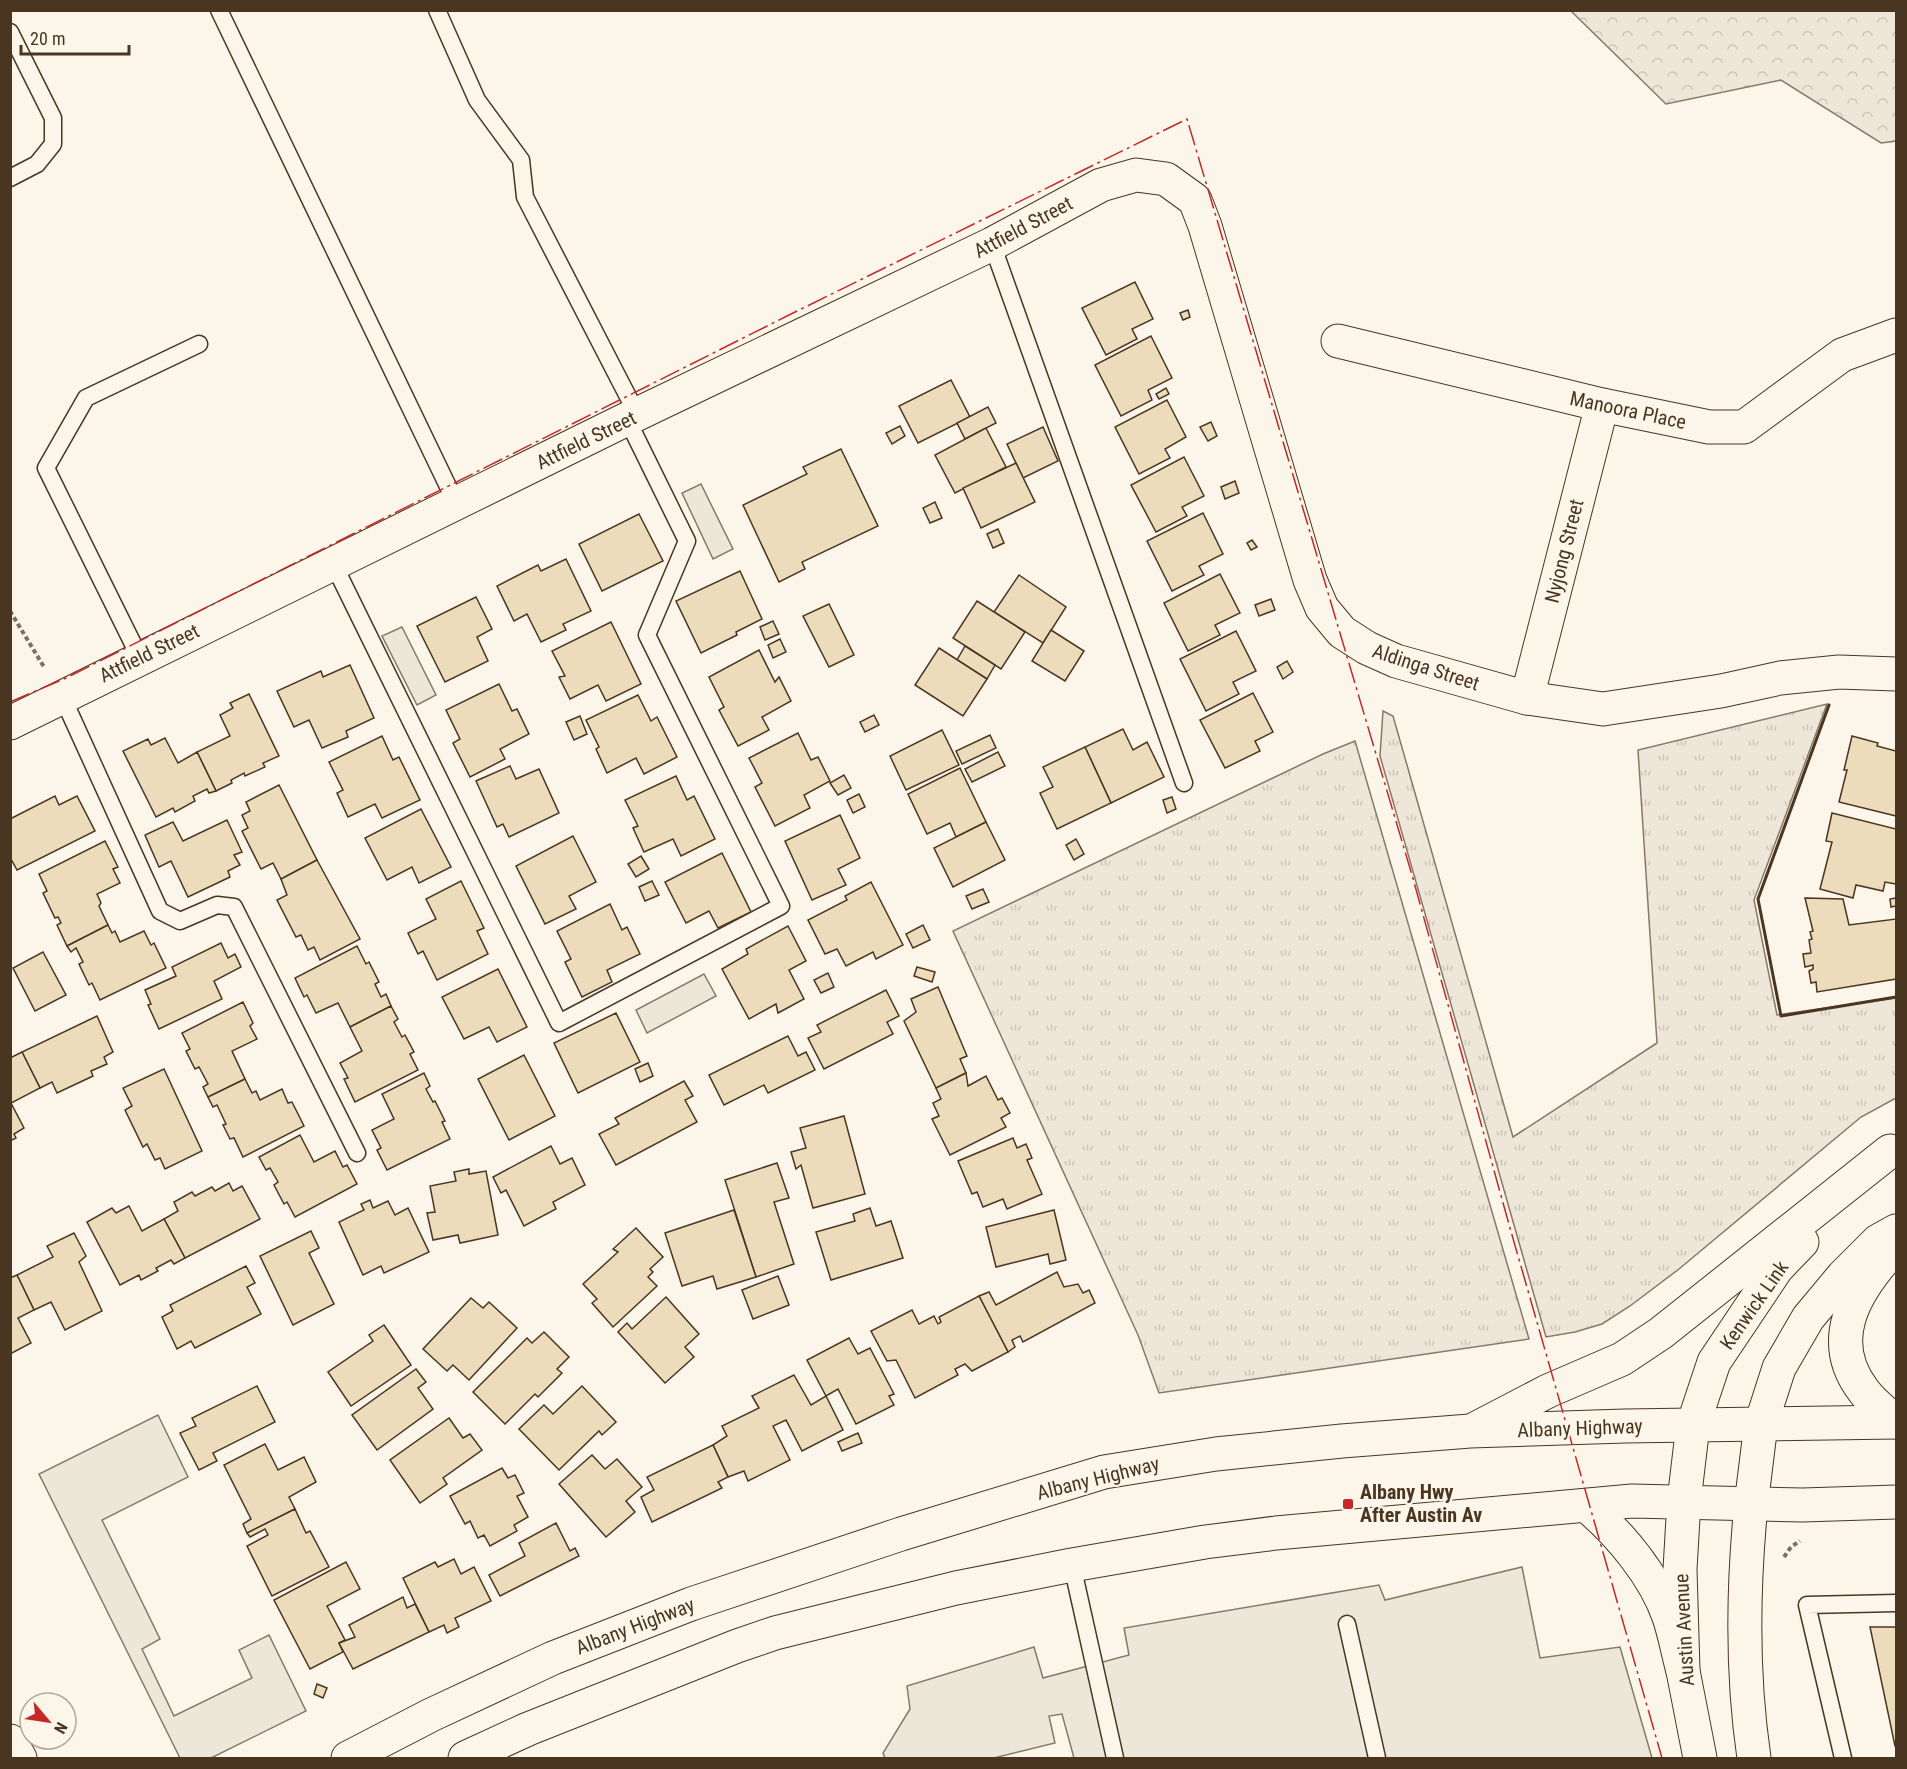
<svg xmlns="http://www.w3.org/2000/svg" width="1907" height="1769" font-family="'Roboto Condensed',sans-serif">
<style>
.grass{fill:url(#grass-tufts);stroke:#887966;stroke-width:1.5}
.forest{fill:url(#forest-crowns);stroke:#887966;stroke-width:1.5}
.parking{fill:#ede7d9;stroke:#887966;stroke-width:1.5}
.building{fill:#ecdcbc;stroke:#4a3520;stroke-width:1.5}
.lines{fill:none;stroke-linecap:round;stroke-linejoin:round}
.lane-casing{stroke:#4a3520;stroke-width:19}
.street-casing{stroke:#4a3520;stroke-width:35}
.secondary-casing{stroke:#4a3520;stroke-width:35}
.primary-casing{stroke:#4a3520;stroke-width:35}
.highway-casing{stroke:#4a3520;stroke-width:35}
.path{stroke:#7f6f5c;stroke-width:4;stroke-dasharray:4.5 3;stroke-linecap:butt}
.lane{stroke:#fbf6e9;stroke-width:16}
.street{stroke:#fbf6e9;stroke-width:33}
.secondary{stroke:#fbf6e9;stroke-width:33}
.primary{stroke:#fbf6e9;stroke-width:33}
.highway{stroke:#fbf6e9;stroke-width:33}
.wall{stroke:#4a3520;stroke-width:3}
.power{stroke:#c62828;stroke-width:1.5;stroke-dasharray:21 4.5 3 4.5;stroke-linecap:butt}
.poi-dot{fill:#c62828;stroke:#fbf6e9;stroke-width:2}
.labels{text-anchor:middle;stroke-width:4.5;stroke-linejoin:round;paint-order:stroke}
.street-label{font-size:20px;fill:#4a3520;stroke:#fbf6e9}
.poi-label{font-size:20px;font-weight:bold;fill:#4a3520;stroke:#fbf6e9;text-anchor:start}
</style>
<defs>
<pattern id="grass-tufts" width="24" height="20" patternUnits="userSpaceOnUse" patternTransform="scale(1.5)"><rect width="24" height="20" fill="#ede6d9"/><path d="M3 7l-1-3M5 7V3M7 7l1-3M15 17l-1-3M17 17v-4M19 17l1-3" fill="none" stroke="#cdc6ba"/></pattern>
<pattern id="forest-crowns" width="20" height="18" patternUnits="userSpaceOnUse" patternTransform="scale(1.5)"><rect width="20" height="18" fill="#ede6d9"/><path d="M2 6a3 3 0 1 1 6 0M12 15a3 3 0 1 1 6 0" fill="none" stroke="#cdc6ba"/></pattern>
</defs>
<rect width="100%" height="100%" fill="#fbf6e9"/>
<!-- grass -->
<g class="grass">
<polygon points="1827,704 1754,900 1777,1015 1896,998 1896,1098 1861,1117 1679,1269 1630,1306 1602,1324 1575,1332 1546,1337 1380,756 1383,711 1393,716 1513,1137 1657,1043 1638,750"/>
<polygon points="1355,741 1529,1339 1159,1393 1138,1335 953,931 1323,754"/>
</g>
<!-- forest -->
<polygon class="forest" points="1571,11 1896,11 1896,141 1881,143 1781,80 1666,104"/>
<!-- parking -->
<g class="parking">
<polygon points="701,484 733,549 713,559 682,493"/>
<polygon points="402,627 436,695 417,705 382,636"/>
<polygon points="704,974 716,996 647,1033 636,1010"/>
<polygon points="158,1415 188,1477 102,1520 160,1639 142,1649 174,1716 252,1678 239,1650 269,1635 306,1711 211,1758 180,1758 39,1474"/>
<polygon points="1522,1567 1540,1658 1620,1647 1652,1758 1074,1758 1062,1714 1049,1716 1055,1743 994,1758 885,1758 883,1753 910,1709 907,1686 1034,1647 1043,1678 1129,1655 1124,1628 1379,1585 1385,1600"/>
</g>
<!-- building -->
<g class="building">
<polygon points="1135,282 1153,319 1132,329 1137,339 1106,355 1082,308"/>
<polygon points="1188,310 1190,317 1183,320 1180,313"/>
<polygon points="1151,336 1172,378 1148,390 1152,400 1121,416 1095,365"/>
<polygon points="951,380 970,417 918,443 899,406"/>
<polygon points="1166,388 1169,394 1159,399 1156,394"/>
<polygon points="1167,400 1186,437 1165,449 1170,458 1139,474 1115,427"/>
<polygon points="988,407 996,423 965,439 957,423"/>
<polygon points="1211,422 1217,436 1208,441 1200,427"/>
<polygon points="900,426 905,436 892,444 886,433"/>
<polygon points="1043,427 1058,461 1023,478 1007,444"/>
<polygon points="986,428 1006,467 955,493 935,455"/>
<polygon points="841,449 878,526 802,562 805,569 779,582 743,505 807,474 803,467"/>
<polygon points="1184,457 1204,496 1182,507 1187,516 1156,532 1131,485"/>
<polygon points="1016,463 1035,502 981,528 963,488"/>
<polygon points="1235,481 1239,493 1225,499 1221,487"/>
<polygon points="935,502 942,518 930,523 923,508"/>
<polygon points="1203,513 1223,554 1199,566 1204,575 1172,591 1147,541"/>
<polygon points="639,514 663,561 602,591 579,544"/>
<polygon points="998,529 1004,543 993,548 987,534"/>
<polygon points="1252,540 1257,547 1251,550 1247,543"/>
<polygon points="566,559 591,611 563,624 566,630 541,642 527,614 514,621 497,586 538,565 541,571"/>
<polygon points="740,571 762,619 736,632 737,635 701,653 676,601"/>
<polygon points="1220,574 1240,613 1215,625 1220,635 1188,651 1164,603"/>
<polygon points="1019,575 1066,607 1043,643 994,612"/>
<polygon points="476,597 492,629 477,637 488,661 445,682 417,626"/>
<polygon points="1271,599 1275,610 1259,616 1255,605"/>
<polygon points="977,601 1025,632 1001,669 953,638"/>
<polygon points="829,604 854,655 829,667 803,616"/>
<polygon points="773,621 779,634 765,640 760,627"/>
<polygon points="611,622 641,684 606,701 598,685 570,699 559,677 565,676 552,651"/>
<polygon points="1051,630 1084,651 1065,681 1032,661"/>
<polygon points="1236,631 1256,671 1233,682 1239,694 1206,711 1180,659"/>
<polygon points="780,639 786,652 773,658 768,645"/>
<polygon points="965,646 995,665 987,679 957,660"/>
<polygon points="939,648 987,679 963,716 915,685"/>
<polygon points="759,650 775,682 779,677 791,701 762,717 769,730 738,746 719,710 724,707 709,677"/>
<polygon points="1287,661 1293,672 1283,679 1277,667"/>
<polygon points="350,665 374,718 346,731 348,737 322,748 309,720 294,727 277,691 321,671 323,677"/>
<polygon points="499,684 512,711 517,709 529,734 500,749 505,759 470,777 453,743 460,739 446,710"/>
<polygon points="1253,693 1273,732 1255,741 1260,751 1225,768 1200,720"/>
<polygon points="249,694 279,756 263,763 265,767 245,776 244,773 231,780 232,783 216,791 197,752 230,736 220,715 233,708 230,703"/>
<polygon points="638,695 651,721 657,717 677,757 644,774 636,758 607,773 596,749 599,747 586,720"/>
<polygon points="874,715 879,725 865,732 860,722"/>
<polygon points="580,716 587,734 574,740 566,722"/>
<polygon points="1123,729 1133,750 1147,742 1164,777 1111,803 1085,747"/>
<polygon points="942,730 959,765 906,790 890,756"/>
<polygon points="798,733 811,760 818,757 830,781 804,795 810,808 775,826 755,787 762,783 749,758"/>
<polygon points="990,735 996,748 962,764 956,751"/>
<polygon points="382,736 393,760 399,757 420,800 382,818 375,804 348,817 337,793 343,790 329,762"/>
<polygon points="1852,736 1878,743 1877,746 1896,751 1896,816 1839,802 1847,770 1844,770"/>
<polygon points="165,738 178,763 197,752 216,791 209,793 207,789 193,796 195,801 175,812 173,808 156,817 123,751 148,739 151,745"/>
<polygon points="1085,747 1111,803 1057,829 1040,793 1053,787 1043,767"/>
<polygon points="998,752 1005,766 972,782 965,769"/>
<polygon points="510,766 516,779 539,769 559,813 509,837 503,824 497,827 476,781"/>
<polygon points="960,768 986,822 956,837 950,823 927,834 908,794"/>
<polygon points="844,775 851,788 838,795 830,783"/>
<polygon points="676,776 687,800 694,796 715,839 681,856 673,839 644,852 633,828 638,826 625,800"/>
<polygon points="279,785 317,860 281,879 273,863 261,869 242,831 248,828 242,815 250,811 246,802"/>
<polygon points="859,794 865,807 853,813 847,800"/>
<polygon points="55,796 59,805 77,796 95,831 17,870 10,857 10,819"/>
<polygon points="1172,797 1176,809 1167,813 1163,800"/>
<polygon points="421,809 451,867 419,883 412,867 387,880 365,838"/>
<polygon points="1832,813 1896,829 1896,884 1885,882 1883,891 1856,885 1853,898 1820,889 1832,842 1826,841"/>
<polygon points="840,815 860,858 838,869 846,885 812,900 785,841"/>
<polygon points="227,820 242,852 234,855 240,865 228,871 230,877 188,897 171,861 159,867 145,835 173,822 183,841"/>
<polygon points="986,822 1005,860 953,887 934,848"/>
<polygon points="573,836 596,882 569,896 576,909 545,924 516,866"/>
<polygon points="1076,839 1084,854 1074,860 1066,845"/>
<polygon points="105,841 118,867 113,869 120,883 97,894 101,903 99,906 108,925 67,946 57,925 61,923 58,917 55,918 43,893 47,891 39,874"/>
<polygon points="722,853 751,912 718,928 709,911 686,923 665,882"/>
<polygon points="641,856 649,869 636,877 628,864"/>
<polygon points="317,860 360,939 320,960 314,947 308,950 301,935 296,937 277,900 287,895 281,879"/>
<polygon points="461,881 484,928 477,931 488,954 437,980 423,951 418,954 408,933 436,919 426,899"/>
<polygon points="652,881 659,895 645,901 639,887"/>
<polygon points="871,882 903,945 876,959 873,952 846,966 837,949 825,954 808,920 847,900 845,896"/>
<polygon points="983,889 989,902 972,909 966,896"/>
<polygon points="1805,898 1843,899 1849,925 1896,919 1896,979 1817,992 1816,982 1811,983 1809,971 1813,969 1813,965 1805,967 1803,954 1811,953 1809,940 1812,939 1810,932 1813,931"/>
<polygon points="1896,898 1896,906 1891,907 1890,899"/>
<polygon points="610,904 622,930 627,927 640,954 607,970 612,982 582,997 565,962 571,959 557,931"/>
<polygon points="108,925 112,933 115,931 120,942 144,931 151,945 154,943 166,968 100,1000 92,983 89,985 79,964 83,962 76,948 71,952 67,946"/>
<polygon points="923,925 930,940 913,948 906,934"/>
<polygon points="788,926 806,961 789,970 804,999 778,1013 776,1004 749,1019 722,969 748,954 746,949"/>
<polygon points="221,943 228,958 235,954 241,967 214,981 222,999 159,1029 148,1005 151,1004 145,990 176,976 172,967"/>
<polygon points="357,946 366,964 369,962 379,982 375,984 381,997 386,994 391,1006 350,1027 338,1003 316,1013 307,995 304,997 295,978"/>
<polygon points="43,952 66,995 35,1011 13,968"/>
<polygon points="917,967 935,972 932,982 914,976"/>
<polygon points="498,969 527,1027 497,1042 489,1027 464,1039 442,997"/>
<polygon points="828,973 834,987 821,993 814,980"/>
<polygon points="938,987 967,1056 960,1059 966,1073 936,1088 904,1021 916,1012 911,999"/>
<polygon points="886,990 899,1016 887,1022 893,1034 824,1069 808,1038 821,1032 817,1025"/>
<polygon points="243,1002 253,1023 250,1026 257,1039 232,1051 245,1079 208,1097 203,1087 208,1084 199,1067 195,1069 186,1051 190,1049 182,1033"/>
<polygon points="391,1006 398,1019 394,1022 402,1037 405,1035 414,1052 410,1054 418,1070 355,1102 344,1079 348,1078 340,1063 362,1051 350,1027"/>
<polygon points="616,1013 640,1062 578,1093 554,1043"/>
<polygon points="97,1016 113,1052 104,1057 107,1064 91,1071 93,1076 57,1093 52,1082 40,1088 22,1052"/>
<polygon points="788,1036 798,1056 806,1052 815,1070 768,1093 764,1085 724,1105 709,1075"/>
<polygon points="22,1052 40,1088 11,1103 24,1128 14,1134 16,1138 10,1141 10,1058"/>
<polygon points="524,1055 555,1116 509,1140 478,1079"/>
<polygon points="648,1063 653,1076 640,1082 635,1069"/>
<polygon points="164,1069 202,1151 165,1169 160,1158 155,1160 147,1144 143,1147 125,1110 132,1106 123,1088"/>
<polygon points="424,1073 430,1086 426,1089 433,1102 435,1101 445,1121 442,1122 450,1139 387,1170 377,1150 381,1148 372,1130 394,1119 382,1094"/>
<polygon points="966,1073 968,1086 986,1076 998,1100 1002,1098 1010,1113 1001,1118 1006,1127 950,1155 932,1119 939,1116 933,1103 941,1099 936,1088"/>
<polygon points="245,1079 252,1093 256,1091 260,1100 282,1089 288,1103 292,1102 304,1126 243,1157 234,1138 230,1139 223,1125 226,1124 217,1105 213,1107 208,1097"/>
<polygon points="684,1081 693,1096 685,1100 697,1122 616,1165 599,1134 619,1124 615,1118"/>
<polygon points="844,1116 865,1194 813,1208 801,1165 796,1169 791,1152 806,1148 800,1128"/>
<polygon points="300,1135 314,1162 335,1151 343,1167 347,1165 357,1184 295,1217 287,1202 284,1204 274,1185 278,1182 270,1168 266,1170 259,1157"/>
<polygon points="1013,1138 1017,1148 1026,1144 1032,1158 1027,1160 1042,1194 1007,1209 1003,1199 983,1207 977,1192 972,1194 958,1161"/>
<polygon points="551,1146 560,1164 572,1158 585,1185 553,1202 556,1209 524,1226 506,1190 501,1193 493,1177"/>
<polygon points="777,1163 789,1198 774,1202 794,1264 756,1277 725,1180"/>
<polygon points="469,1169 469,1174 486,1171 498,1235 460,1243 458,1235 433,1240 427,1213 435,1212 430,1186 456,1181 454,1172"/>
<polygon points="229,1183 233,1191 242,1186 260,1219 185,1258 164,1219 178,1211 174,1202 192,1192 195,1196 212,1187 215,1191"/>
<polygon points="370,1200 373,1208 388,1201 395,1215 408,1208 429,1252 384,1273 381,1266 363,1275 339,1222 364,1210 361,1204"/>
<polygon points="129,1206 142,1231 164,1219 185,1258 174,1264 171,1260 156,1268 158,1271 141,1280 139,1275 120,1285 87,1222 112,1208 116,1213"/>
<polygon points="870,1208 876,1226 891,1221 903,1258 831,1280 816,1232 855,1221 853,1214"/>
<polygon points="734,1210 756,1277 717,1289 713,1276 682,1286 665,1233"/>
<polygon points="1054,1210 1066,1260 1050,1264 1048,1254 996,1267 986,1227"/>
<polygon points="636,1228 663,1257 650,1269 653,1272 648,1277 657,1286 613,1327 592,1303 597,1299 583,1284 618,1252 613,1249"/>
<polygon points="311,1231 319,1248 309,1253 334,1304 293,1325 260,1256"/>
<polygon points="74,1233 86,1256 79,1262 102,1311 65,1330 51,1302 34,1310 17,1275 53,1257 47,1246"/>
<polygon points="246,1266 255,1283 247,1287 261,1314 195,1348 191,1341 177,1349 162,1317 173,1311 170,1305"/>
<polygon points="1057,1272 1064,1287 1078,1284 1083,1293 1089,1290 1095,1303 1023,1342 1020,1336 1012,1340 1015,1347 1008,1352 979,1296 989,1292 996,1305"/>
<polygon points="17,1275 34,1310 18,1318 31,1343 10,1354 10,1278"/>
<polygon points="778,1276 789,1305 753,1319 742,1290"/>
<polygon points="979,1296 1008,1352 972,1371 965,1364 955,1369 958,1375 915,1398 896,1360 887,1361 871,1331 912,1310 919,1324 934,1316 938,1324 941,1322 939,1317"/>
<polygon points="666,1297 699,1334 685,1347 694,1357 665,1383 618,1332 627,1323 632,1329"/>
<polygon points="471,1298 483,1308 489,1302 517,1328 469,1380 453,1365 447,1371 423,1349"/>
<polygon points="384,1325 411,1365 351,1406 328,1372 373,1341 369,1335"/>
<polygon points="544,1332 569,1357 557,1369 562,1373 538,1397 535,1394 505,1424 473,1392 527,1338 532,1343"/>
<polygon points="849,1338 858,1354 870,1348 894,1394 889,1396 894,1405 856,1424 838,1389 826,1396 807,1360"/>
<polygon points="416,1369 426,1382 418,1388 433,1409 377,1450 352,1415"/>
<polygon points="794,1375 811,1405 826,1396 843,1430 802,1451 786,1420 773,1426 790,1460 748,1481 744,1471 728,1477 713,1445 727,1436 722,1426 759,1408 752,1396"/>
<polygon points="257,1386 275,1422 213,1453 217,1461 199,1470 180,1433 196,1426 192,1418"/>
<polygon points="582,1386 616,1422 602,1435 599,1431 559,1470 519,1429 544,1405 553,1414"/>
<polygon points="449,1418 463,1438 470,1434 482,1450 443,1478 447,1484 420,1503 390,1460"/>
<polygon points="858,1433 862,1443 842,1451 838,1442"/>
<polygon points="265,1444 278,1470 304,1457 316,1482 289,1497 295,1509 247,1533 243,1524 251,1519 224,1465"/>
<polygon points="713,1445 728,1477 718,1482 722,1488 652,1522 641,1497 654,1490 647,1477"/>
<polygon points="592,1455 605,1469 617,1459 642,1487 626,1501 635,1512 606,1537 559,1484"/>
<polygon points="502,1468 508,1478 515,1475 524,1493 517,1496 528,1517 514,1525 517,1531 490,1546 484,1535 478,1538 470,1521 465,1524 450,1496"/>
<polygon points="295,1509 306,1533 310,1531 329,1567 272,1596 247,1546 268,1535 265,1529 250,1537 247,1533"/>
<polygon points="556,1523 570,1551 575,1548 579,1556 500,1596 489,1575 525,1556 519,1543"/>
<polygon points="454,1559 461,1574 474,1567 491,1601 455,1618 459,1627 447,1633 444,1625 429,1632 403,1578 435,1562 438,1567"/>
<polygon points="346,1562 360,1589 327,1606 345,1640 339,1643 343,1652 310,1669 274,1600"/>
<polygon points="403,1597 407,1608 415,1604 429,1632 353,1669 339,1643 355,1637 349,1625"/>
<polygon points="1870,1627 1896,1627 1896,1746 1895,1746"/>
<polygon points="317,1684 327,1688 323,1698 314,1694"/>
</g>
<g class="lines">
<defs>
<g id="lane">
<polyline points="219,10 456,503"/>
<polyline points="437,10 477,100 521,160 525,197 637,414"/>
<polyline points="10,32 53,118 53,144 37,164 10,178"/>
<polyline points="992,244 1184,783"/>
<polyline points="333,563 559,1023 781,906 647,635 687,541 627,419"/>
<polyline points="140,658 46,468 86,398 199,344"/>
<polyline points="62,696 160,911 180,921 217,905 234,907 357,1153"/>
<polyline points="1072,1565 1115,1758"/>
<polyline points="1347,1624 1377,1758"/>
<polyline points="1843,1758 1807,1605 1896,1603"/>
</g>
<g id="street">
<polyline points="1338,341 1602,405 1709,427 1744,427 1842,355 1896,335"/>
<polyline points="1527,698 1602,405"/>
<polyline points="10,723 627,419 992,244 1101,185 1136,175 1166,179 1195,200 1205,226 1310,580 1322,608 1342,632 1367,648 1396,661 1527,698 1603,709 1721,691 1780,678 1839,672 1896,674"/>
</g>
<g id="secondary">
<polyline points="1684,1501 1680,1569 1683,1671 1700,1758"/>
<path d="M1751,1505c-8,82 -9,172 3,253"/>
</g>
<polyline id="primary" points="10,1741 20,1758"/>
<g id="highway">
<path d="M1889,1254c-35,39 -63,87 -26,136 9,13 22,22 33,32"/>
<polyline points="1477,1428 1548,1391 1622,1359 1661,1333 1890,1151"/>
<polyline points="1684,1501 1693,1425 1714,1362 1777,1268 1802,1242"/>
<polyline points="1751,1505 1761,1424 1779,1368 1808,1318 1843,1276 1878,1241 1896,1231"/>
<path d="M1587,1506c33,28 68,70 82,111 6,18 9,36 14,54"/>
<polyline points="348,1758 431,1715 553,1658 691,1604 901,1534 1104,1472 1216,1454 1342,1441 1470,1431 1625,1426 1896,1422"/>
<polyline points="465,1758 528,1729 737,1646 775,1633 956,1588 1072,1565 1205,1542 1276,1533 1632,1501 1803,1505 1896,1502"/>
</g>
</defs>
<!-- lane casing -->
<use href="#lane" class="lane-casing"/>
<!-- street casing -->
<use href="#street" class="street-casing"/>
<!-- secondary casing -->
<use href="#secondary" class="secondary-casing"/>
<!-- primary casing -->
<use href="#primary" class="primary-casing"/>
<!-- highway casing -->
<use href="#highway" class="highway-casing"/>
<!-- path -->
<g class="path">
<polyline points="10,611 44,667"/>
<polyline points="1784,1557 1791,1547 1800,1541"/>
</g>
<!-- lane -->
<use href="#lane" class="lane"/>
<!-- street -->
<use href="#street" class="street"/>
<!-- secondary -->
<use href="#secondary" class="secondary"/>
<!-- primary -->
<use href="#primary" class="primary"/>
<!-- highway -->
<use href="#highway" class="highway"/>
<!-- wall -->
<polyline class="wall" points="1829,705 1758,899 1781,1016 1896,997"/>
<!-- power -->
<polyline class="power" points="10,702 66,678 787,316 1187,119 1412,875 1510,1228 1662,1758"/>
</g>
<!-- markers -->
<rect class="poi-dot" x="1342" y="1498" width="12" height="12" rx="3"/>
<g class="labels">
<!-- street labels -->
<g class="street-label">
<text transform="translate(1023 227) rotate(-28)" y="7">Attfield Street</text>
<text transform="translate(1628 410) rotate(12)" y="7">Manoora Place</text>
<text transform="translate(586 440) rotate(-26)" y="7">Attfield Street</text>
<text transform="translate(1564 551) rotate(-76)" y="7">Nyjong Street</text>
<text transform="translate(149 653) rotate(-26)" y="7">Attfield Street</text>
<text transform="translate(1426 667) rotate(18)" y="7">Aldinga Street</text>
<text transform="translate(1754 1305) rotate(-55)" y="7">Kenwick Link</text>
<text transform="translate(1580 1428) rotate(-2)" y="7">Albany Highway</text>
<text transform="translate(1098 1478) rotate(-14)" y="7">Albany Highway</text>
<text transform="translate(635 1626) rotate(-21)" y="7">Albany Highway</text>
<text transform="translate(1684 1630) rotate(-93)" y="7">Austin Avenue</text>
</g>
<!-- poi labels -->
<g class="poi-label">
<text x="1360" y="1499">Albany Hwy<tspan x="1360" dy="23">After Austin Av</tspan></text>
</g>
</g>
<!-- border -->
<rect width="1907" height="1769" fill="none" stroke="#4a3520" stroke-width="24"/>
<!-- north arrow -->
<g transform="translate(48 1721) rotate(119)"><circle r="28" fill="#fbf6e9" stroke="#b4a999" stroke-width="1.5"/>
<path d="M0-4.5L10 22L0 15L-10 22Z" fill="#c62828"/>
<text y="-9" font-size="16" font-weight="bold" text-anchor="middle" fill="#4a3520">N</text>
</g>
<!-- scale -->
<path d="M21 45v9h108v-9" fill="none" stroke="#4a3520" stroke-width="3"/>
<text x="30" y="45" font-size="18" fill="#4a3520" stroke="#fbf6e9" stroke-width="4.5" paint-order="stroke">20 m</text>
</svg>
